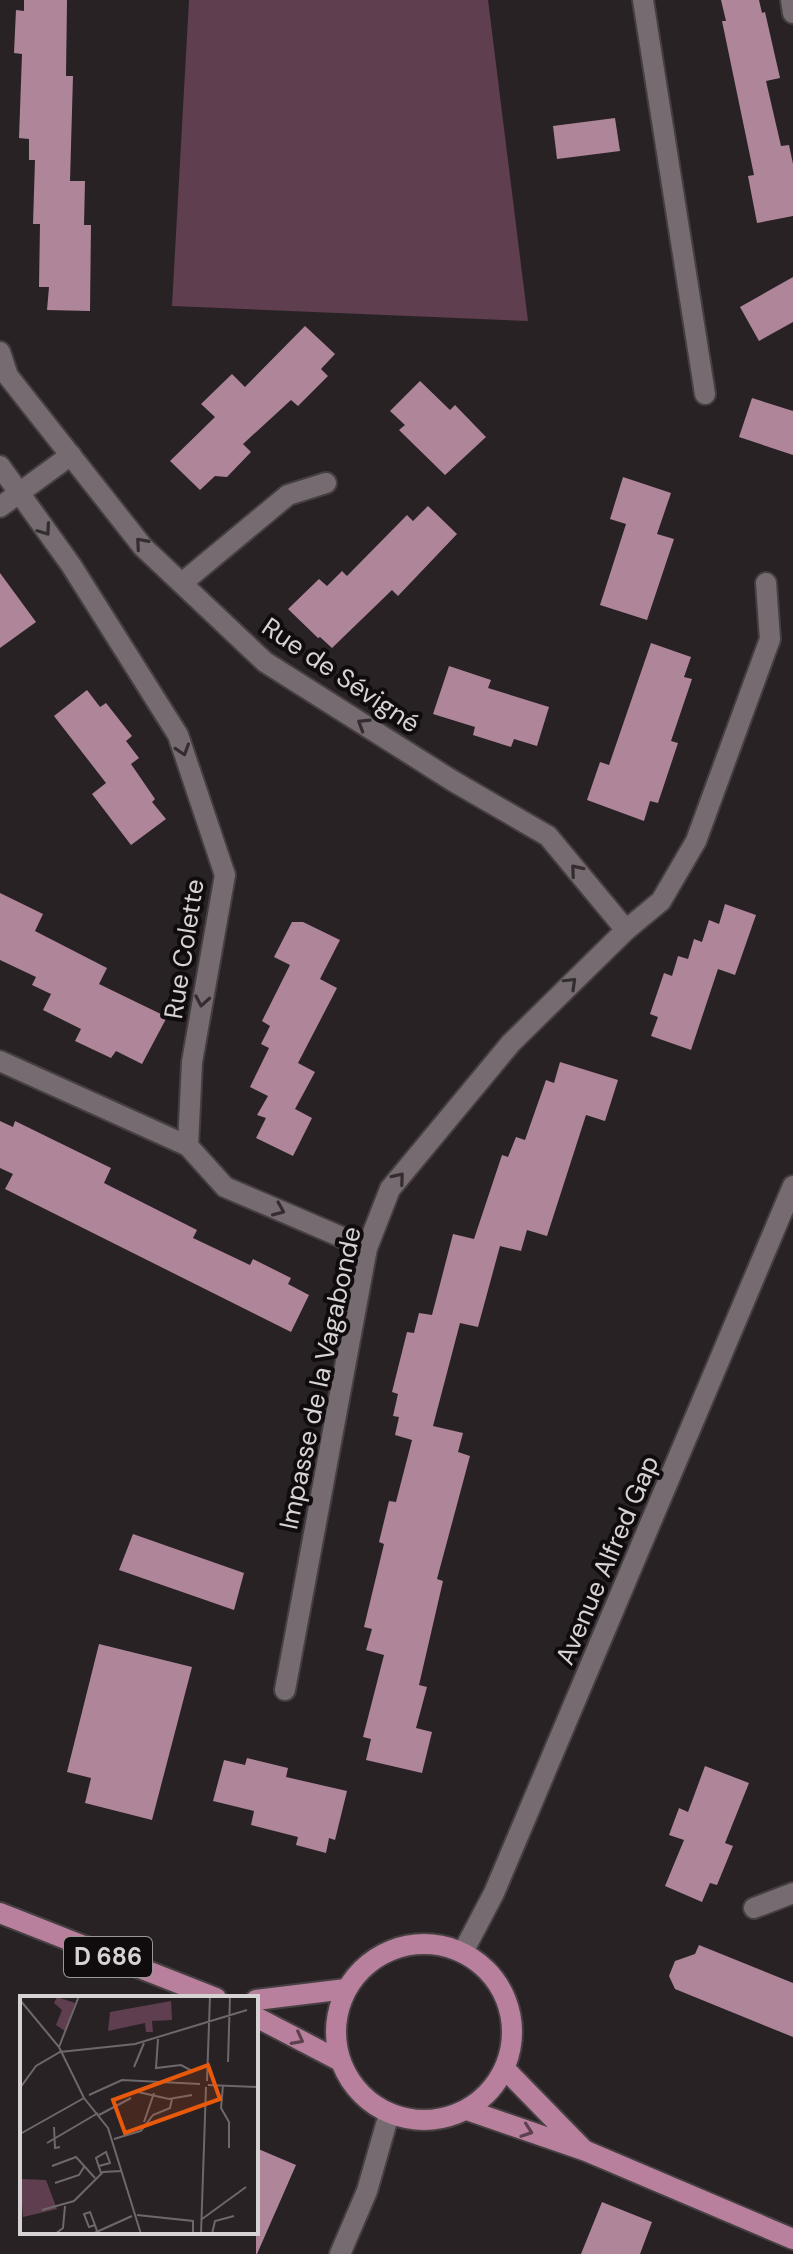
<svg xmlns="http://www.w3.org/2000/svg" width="793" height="2254" font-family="'DM Sans',sans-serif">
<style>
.green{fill:#5e3e4f}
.building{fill:#af859a}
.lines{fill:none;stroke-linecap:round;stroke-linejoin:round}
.minor-casing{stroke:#453f41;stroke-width:24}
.primary-casing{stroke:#453f41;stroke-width:24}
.minor{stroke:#756b70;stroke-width:20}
.primary{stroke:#b8809d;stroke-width:20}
.oneway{stroke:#332d30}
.oneway2{stroke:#5c404e}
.labels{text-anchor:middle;stroke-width:8;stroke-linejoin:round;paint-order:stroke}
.shield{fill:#100c0e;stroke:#9b9799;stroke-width:2}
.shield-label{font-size:24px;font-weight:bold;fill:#d7d2d4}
.street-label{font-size:26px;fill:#d7d2d4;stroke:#100c0e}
.inset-road{fill:none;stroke:#6f686b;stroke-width:2}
.view{fill:#e8590c;fill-opacity:0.15;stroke:#e8590c;stroke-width:4}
.inset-edge{fill:none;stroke:#d7d2d4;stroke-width:4}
</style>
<rect width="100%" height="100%" fill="#292225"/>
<!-- green -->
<polygon class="green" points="189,0 488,0 528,321 172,306"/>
<!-- building -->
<g class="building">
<polygon points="24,0 67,0 66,76 73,76 70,181 85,181 84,225 91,225 90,311 47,310 49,287 39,287 40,224 33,224 35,160 29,160 29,139 19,138 22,54 14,53 16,10 24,11"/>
<polygon points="721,0 759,0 762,13 765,12 780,78 766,81 781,146 789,145 793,164 793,216 757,223 748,176 754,175 722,21 726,21"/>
<polygon points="615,118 620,151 557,159 553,126"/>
<polygon points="793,277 793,322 759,341 740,307"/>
<polygon points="305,326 335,354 321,369 328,376 298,406 291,400 243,444 251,452 227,477 215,476 200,490 170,461 215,417 201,404 232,374 245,387"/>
<polygon points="420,381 450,410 455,405 486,437 445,475 399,430 405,425 390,411"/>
<polygon points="752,398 793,411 793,455 739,437"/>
<polygon points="623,477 671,493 657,534 674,539 647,620 600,605 626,524 610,519"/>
<polygon points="428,506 457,534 398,596 392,590 332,648 320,637 318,638 288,609 319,579 327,586 342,571 347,576 407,515 413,521"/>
<polygon points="0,573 36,622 0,648"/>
<polygon points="651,643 691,657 684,677 692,679 671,741 678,743 658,803 650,801 644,821 587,800 600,762 609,765"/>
<polygon points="449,666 491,680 488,688 549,707 537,746 514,739 511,747 473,735 475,727 433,714"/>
<polygon points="87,690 100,707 106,703 132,736 126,741 139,758 131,764 155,799 152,802 166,819 131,845 92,794 106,783 54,716"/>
<polygon points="0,893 43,914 35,931 107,968 99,984 167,1017 142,1064 116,1051 111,1058 75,1041 81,1029 43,1010 51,994 32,985 36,977 0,960"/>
<polygon points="725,904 756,915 735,975 718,969 691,1050 651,1036 658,1017 650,1014 664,973 672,976 678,956 688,959 694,939 702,942 709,920 719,924"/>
<polygon points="292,922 303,922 340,940 320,979 337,988 298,1063 315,1072 295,1109 312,1118 293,1156 256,1138 266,1118 257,1115 268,1096 250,1087 269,1048 261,1044 270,1026 262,1021 290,965 274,957"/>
<polygon points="560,1062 618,1080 605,1121 586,1115 547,1236 527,1230 521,1251 500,1246 478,1327 460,1323 433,1426 463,1433 458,1452 470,1456 437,1579 443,1581 419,1685 427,1687 416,1728 432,1732 422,1773 366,1760 371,1739 363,1737 384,1655 366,1650 372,1629 364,1627 384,1544 379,1542 389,1501 396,1502 412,1440 395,1435 399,1417 393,1416 398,1394 392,1392 407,1332 414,1333 419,1313 432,1315 453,1234 474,1239 502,1155 508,1157 516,1137 525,1140 546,1080 554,1083"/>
<polygon points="0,1121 13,1127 15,1121 111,1168 104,1183 197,1230 193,1238 250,1265 253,1259 291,1278 288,1284 309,1295 291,1332 5,1189 13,1174 0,1168"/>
<polygon points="133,1534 244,1573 234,1610 119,1570"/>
<polygon points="99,1644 192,1667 152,1820 85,1803 91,1778 67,1772"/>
<polygon points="247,1758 288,1768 286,1777 347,1791 335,1840 329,1838 326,1853 296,1845 298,1837 251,1825 254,1811 213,1801 224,1760 245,1765"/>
<polygon points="705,1766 749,1783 725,1843 733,1846 717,1885 710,1883 702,1902 665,1886 684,1840 669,1835 679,1808 688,1812"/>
<polygon points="699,1945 793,1983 793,2037 675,1989 669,1976 675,1961 695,1954"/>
<polygon points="256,2148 296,2165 257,2254 256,2254"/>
<polygon points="602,2202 652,2222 640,2254 581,2254"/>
</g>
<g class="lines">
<defs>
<g id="minor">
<polyline points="643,0 705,394"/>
<polyline points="791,0 793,13"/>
<polyline points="0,352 8,376 143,547 265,662 453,781 548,836 626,930"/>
<polyline points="0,466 71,565 178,735 225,875 192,1062 188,1146 225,1187 367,1248"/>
<polyline points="0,507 71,455"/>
<polyline points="182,583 288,495 326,483"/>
<polyline points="0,1061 188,1146"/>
<polyline points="285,1690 367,1248 390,1189 511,1043 626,930 661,901 696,841 770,639 766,583"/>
<polyline points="754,1908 793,1893"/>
<polyline points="463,1952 494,1893 793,1186"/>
<polyline points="340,2254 367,2191 389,2114"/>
</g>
<g id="primary">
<polyline points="0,1913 216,1998"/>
<circle cx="424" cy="2032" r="88"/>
<polyline points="256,2000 346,1989"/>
<polyline points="256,2017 340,2061"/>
<polyline points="505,2069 583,2149"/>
<polyline points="467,2110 586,2151 793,2239"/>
</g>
</defs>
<!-- minor casing -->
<use href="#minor" class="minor-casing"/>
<!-- primary casing -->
<use href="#primary" class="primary-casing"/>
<!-- minor -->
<use href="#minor" class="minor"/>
<!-- primary -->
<use href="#primary" class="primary"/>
</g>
<!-- one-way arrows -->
<defs><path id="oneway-chevron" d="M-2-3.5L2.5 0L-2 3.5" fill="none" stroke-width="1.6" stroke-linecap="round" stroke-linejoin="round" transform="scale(2)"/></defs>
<g class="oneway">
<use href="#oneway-chevron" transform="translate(45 530) rotate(55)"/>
<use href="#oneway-chevron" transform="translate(141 543) rotate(-131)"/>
<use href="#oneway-chevron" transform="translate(363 724) rotate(-148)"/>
<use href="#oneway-chevron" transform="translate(183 750) rotate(72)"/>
<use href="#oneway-chevron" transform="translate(576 870) rotate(-130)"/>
<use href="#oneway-chevron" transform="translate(571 983) rotate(-44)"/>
<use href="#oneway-chevron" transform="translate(202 1001) rotate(100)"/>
<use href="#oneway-chevron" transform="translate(399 1178) rotate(-50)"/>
<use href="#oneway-chevron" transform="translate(279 1210) rotate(23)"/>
</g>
<g class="oneway2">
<use href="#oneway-chevron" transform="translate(298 2039) rotate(28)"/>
<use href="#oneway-chevron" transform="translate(527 2131) rotate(19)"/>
</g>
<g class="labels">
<!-- shield labels -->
<rect class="shield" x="64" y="1937" width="88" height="40" rx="6"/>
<g class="shield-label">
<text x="108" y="1965">D 686</text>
</g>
<!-- street labels -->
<g class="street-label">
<text transform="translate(341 675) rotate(34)" y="9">Rue de Sévigné</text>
<text transform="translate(184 949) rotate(-81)" y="9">Rue Colette</text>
<text transform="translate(320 1378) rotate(-78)" y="9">Impasse de la Vagabonde</text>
<text transform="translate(607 1560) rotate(-67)" y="9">Avenue Alfred Gap</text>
</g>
</g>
<!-- overview -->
<g transform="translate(20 1996)">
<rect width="238" height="238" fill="#292225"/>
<path d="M37,1l18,6 -10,28 -9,-6 6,-15 -8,-7zM151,5l1,19 -20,1 1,11h-7l-1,-9 -37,8 2,-19zM0,183l26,1 11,29 -34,8z" fill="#5e3e4f"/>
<path class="inset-road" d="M0,4l39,47 25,51 24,30 33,106M138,43l-2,29 25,-3 13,7M39,51l20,-51M208,66l2,-66M114,71l10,-24M187,85l3,-85M188,89l50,2M203,89l-2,23 8,14v26M0,92l16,-22 24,-14 75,-8 112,-34M118,96l31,7 23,-4M69,99l33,-15 78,4M79,119l32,-17M124,126l10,-29M34,131l1,21 5,-1M0,138l64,-36M94,143l27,-8 12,-16 17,-7 2,-9M27,147l51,-30M32,170l24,-9 19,21M79,170l11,-3 -4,-11 -10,6 5,15M35,187l24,-8 5,-8M22,214l32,-9 29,-29 18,-1M117,219l56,6v13M182,223l44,-32M75,229l-6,2 -5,-13 6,-2 5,13 2,6M35,238l8,-6 2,-22M72,238l40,-18M181,238l5,-147M192,238l3,-13 19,-5"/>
<path class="view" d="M188,69l12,34 -95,34 -12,-33z"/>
<rect width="238" height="238" class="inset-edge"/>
</g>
</svg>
